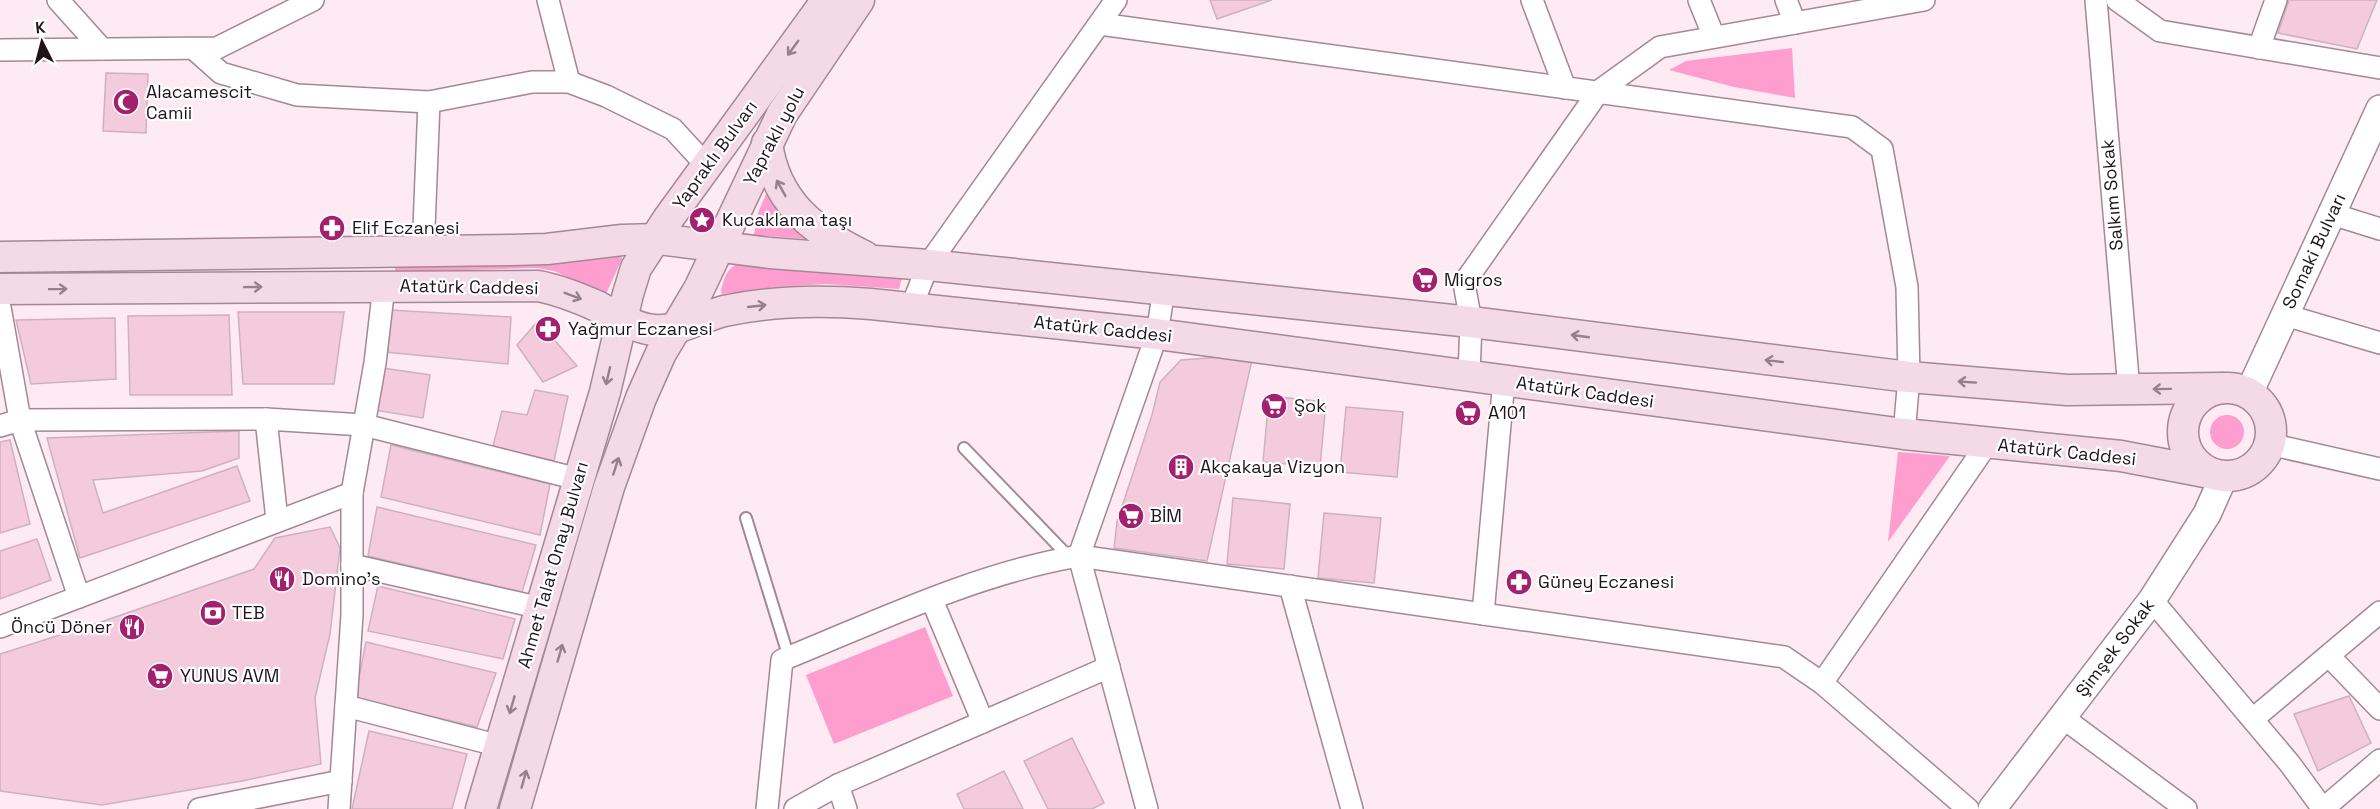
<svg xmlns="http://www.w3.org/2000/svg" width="2380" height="809" font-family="'Space Grotesk',sans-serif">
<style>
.green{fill:#fe9ece}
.building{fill:#f3cbdd;stroke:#cfb1be;stroke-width:1.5}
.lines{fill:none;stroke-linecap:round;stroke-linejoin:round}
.service-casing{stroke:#a48895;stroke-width:14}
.minor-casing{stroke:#a48895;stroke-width:24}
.tertiary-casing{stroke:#a48895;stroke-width:30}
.secondary-casing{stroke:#a48895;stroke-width:33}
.service{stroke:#fff;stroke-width:10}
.minor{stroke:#fff;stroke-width:21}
.tertiary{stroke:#fff;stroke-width:27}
.secondary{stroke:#f4d9e6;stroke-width:30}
.oneway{stroke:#94818a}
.labels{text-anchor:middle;stroke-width:4.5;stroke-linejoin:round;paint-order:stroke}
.poi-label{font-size:18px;fill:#1f1519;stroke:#fff;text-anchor:start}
.street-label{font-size:18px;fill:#1f1519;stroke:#fff}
</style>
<rect width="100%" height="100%" fill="#fdeaf2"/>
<!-- green -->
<g class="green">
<polygon points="1792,48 1795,98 1734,87 1669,70 1686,61"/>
<polygon points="766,194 790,225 808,239 754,235 758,213"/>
<polygon points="620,253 622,259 606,294 554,271 537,268 395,272 395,268"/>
<path d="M742,263l160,15 -3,11 -73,-5 -50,3 -54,7 -1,-3c3,-13 6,-25 21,-28z"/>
<circle cx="2227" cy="432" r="17"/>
<polygon points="1898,452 1950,456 1888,542"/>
<polygon points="925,627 953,696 834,744 806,675"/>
</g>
<!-- building -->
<g class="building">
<polygon points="1210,0 1272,0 1217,19"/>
<polygon points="2289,0 2377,0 2357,49 2278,33"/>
<polygon points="106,73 148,74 146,133 103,131"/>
<polygon points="390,310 511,317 508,364 385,352"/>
<polygon points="238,312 344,312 334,384 243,384"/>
<polygon points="229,315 232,395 130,395 128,316"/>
<polygon points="115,318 116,379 31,384 16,320"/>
<polygon points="538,321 577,366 543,382 517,345"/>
<polygon points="1221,357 1252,360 1207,561 1114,548 1117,522 1152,415 1160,382 1181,360"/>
<polygon points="383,368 430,375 423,418 374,410"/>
<polygon points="535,390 568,396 554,461 493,446 502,411 527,415"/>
<polygon points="1269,396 1326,402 1320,467 1263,462"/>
<polygon points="1346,407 1403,412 1397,477 1340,472"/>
<polygon points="239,431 239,458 202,471 93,480 103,513 237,466 250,501 80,558 47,438"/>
<polygon points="10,440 30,524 0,533 0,442"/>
<polygon points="391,445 550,484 540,535 381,497"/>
<polygon points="1233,498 1290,504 1284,569 1227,564"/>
<polygon points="377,507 536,545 522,592 368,556"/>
<polygon points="1324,513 1381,518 1374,583 1318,578"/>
<polygon points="330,527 340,548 330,634 315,698 321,764 242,781 102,805 0,791 0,654 101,622 254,569 275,538"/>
<polygon points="37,539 51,580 0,599 0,551"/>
<polygon points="378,586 515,619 503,659 368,631"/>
<polygon points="366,642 496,673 477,727 355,698"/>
<polygon points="2349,696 2371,743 2318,771 2294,714"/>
<polygon points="369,731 467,754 452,809 352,809"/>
<polygon points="1072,738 1104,803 1092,809 1048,809 1024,761"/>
<polygon points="1004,771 1023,809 964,809 957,794"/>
</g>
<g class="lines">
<defs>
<g id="service">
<polyline points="964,448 1069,557"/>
<polyline points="746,518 789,658"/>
</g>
<g id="minor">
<polyline points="58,0 102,49"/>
<polyline points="548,0 569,82"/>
<polyline points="1532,0 1565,88"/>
<polyline points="1699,0 1714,37"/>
<polyline points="1786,0 1795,23"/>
<polyline points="2096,0 2129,390"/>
<polyline points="2117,0 2160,31 2380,68"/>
<polyline points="1100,24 1852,127 1882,149 1907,287 1909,377 1904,434"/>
<polyline points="2259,48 2276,0"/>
<polyline points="194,49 221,73 297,95 429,102 532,82 569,82 606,96 673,129 707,166"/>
<polyline points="0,50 217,48 313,0"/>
<polyline points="2332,214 2380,229"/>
<polyline points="423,253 429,102"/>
<polyline points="0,307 20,420 79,597"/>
<polyline points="911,308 928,265 1116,0"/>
<polyline points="2285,315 2380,343"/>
<polyline points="1469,375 1471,322 1464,283 1599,91 1660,47 1924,0"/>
<polyline points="266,419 277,520"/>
<polyline points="0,426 20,420 266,419 364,425 578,479"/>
<polyline points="2269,444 2380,469"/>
<polyline points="352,565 541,608"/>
<polyline points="1290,586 1352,809"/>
<polyline points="932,600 983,722"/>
<polyline points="2152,600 2290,764 2323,809"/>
<polyline points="1483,614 1504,380"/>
<polyline points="0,627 352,493"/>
<polyline points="2329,656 2380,709"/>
<polyline points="1822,683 1987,444"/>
<polyline points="346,706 500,746"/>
<polyline points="2062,717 2186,809"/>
<polyline points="2253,719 2380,612"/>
<polyline points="838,785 846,809"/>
<polyline points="199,809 341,781"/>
<polyline points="339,809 352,615 352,493 375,363 384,286"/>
<path d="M767,809l15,-149c96,-39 195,-87 297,-104l705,101 38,26 146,126"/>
<polyline points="795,809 838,785 1109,667"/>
<polyline points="1147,809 1079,556 1157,334 1164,289"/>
<polyline points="2323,809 2380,760"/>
</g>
<g id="tertiary">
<polyline points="2249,393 2380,109"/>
<polyline points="1992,809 2152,600 2207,514 2224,476"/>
</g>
<g id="secondary">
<path d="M767,143c8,59 46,88 97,113"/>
<polyline points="0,257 511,250 547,249 622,240 658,239 770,253 928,265 1471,322 1909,377 2067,390 2221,388"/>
<path d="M0,289l538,-3c22,4 41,12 61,21 17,9 35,21 55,23 24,2 47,-13 70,-19 47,-10 99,-11 147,-7l286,30 747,100 217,22 89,17"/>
<circle cx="2227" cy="432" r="44"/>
<polyline points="481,809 605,392 628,294 636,268 668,219 827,0"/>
<polyline points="515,809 609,487 641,398 661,353 699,289 782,114 859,0"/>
</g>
</defs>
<!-- service casing -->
<use href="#service" class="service-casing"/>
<!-- minor casing -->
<use href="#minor" class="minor-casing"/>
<!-- tertiary casing -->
<use href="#tertiary" class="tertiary-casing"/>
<!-- secondary casing -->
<use href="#secondary" class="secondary-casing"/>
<!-- service -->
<use href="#service" class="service"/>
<!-- minor -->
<use href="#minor" class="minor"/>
<!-- tertiary -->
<use href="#tertiary" class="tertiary"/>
<!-- secondary -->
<use href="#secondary" class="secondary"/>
</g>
<!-- one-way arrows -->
<defs><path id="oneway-shaft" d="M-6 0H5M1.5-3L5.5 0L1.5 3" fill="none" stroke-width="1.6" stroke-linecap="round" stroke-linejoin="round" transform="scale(1.5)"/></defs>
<g class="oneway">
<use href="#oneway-shaft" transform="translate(793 48) rotate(126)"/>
<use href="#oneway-shaft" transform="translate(781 188) rotate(-119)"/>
<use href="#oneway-shaft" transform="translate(253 287) rotate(-1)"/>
<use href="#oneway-shaft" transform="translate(58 289) rotate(-1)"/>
<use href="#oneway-shaft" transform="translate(573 296) rotate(21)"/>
<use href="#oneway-shaft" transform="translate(757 306) rotate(-6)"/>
<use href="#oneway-shaft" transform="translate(1580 336) rotate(-172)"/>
<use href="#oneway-shaft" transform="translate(1774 361) rotate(-173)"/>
<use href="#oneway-shaft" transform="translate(608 376) rotate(103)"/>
<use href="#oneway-shaft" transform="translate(1967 382) rotate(-176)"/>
<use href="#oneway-shaft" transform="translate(2162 389) rotate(179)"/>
<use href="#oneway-shaft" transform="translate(616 466) rotate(-72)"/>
<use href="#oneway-shaft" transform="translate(560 653) rotate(-74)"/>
<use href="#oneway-shaft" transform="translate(512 705) rotate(106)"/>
<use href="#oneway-shaft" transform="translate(524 779) rotate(-74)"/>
</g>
<!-- icons -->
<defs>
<symbol id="mosque-disc" viewBox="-11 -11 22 22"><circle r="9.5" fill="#a3206e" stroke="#fff"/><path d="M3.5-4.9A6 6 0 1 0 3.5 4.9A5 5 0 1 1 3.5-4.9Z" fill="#fff"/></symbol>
<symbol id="sight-disc" viewBox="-11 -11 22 22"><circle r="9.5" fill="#a3206e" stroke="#fff"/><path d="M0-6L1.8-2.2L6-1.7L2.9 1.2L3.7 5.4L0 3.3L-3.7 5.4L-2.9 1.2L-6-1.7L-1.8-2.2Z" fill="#fff"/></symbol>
<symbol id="pharmacy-disc" viewBox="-11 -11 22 22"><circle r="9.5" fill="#a3206e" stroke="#fff"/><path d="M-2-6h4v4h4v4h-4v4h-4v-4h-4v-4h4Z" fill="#fff"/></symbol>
<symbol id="supermarket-disc" viewBox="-11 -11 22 22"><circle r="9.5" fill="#a3206e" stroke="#fff"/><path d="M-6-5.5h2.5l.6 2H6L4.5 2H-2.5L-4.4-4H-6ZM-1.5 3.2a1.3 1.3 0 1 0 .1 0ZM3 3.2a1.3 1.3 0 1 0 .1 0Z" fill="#fff"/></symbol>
<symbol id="building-disc" viewBox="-11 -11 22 22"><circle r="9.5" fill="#a3206e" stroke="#fff"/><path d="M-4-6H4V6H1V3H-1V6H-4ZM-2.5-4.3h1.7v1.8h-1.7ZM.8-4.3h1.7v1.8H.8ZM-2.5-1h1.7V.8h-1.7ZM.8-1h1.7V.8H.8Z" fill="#fff"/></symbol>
<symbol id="restaurant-disc" viewBox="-11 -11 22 22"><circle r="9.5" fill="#a3206e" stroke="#fff"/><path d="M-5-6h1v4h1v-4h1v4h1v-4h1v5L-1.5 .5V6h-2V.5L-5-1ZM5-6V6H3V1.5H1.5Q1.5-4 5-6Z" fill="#fff"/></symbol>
<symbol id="bank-disc" viewBox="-11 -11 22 22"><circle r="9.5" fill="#a3206e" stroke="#fff"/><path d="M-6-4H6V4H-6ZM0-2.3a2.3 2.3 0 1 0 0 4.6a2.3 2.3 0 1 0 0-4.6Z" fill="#fff"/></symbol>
</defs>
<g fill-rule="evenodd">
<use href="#mosque-disc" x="111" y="87" width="30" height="30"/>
<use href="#sight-disc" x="687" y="205" width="30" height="30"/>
<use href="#pharmacy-disc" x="317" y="213" width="30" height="30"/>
<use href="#supermarket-disc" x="1410" y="265" width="30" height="30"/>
<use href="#pharmacy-disc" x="533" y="314" width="30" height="30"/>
<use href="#supermarket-disc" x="1259" y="391" width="30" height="30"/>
<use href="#supermarket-disc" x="1453" y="398" width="30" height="30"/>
<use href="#building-disc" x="1166" y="452" width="30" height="30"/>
<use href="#supermarket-disc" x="1116" y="501" width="30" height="30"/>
<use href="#restaurant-disc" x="267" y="564" width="30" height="30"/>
<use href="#pharmacy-disc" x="1504" y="567" width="30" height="30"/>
<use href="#bank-disc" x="198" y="598" width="30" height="30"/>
<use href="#restaurant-disc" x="117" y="612" width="30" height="30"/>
<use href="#supermarket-disc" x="145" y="661" width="30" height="30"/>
</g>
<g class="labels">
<!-- poi labels -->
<g class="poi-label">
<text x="146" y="98">Alacamescit<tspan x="146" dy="21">Camii</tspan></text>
<text x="722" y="226">Kucaklama taşı</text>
<text x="352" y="234">Elif Eczanesi</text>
<text x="1444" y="286">Migros</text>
<text x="568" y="335">Yağmur Eczanesi</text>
<text x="1294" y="412">Şok</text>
<text x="1488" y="419">A101</text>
<text x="1200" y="473">Akçakaya Vizyon</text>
<text x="1150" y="522">BİM</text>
<text x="302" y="585">Domino's</text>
<text x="1538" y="588">Güney Eczanesi</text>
<text x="232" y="619">TEB</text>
<text x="112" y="633" text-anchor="end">Öncü Döner</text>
<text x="180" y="682">YUNUS AVM</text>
</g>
<!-- street labels -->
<g class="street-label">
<text transform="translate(774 136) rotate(-62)" y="6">Yapraklı yolu</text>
<text transform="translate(715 155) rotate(-54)" y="6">Yapraklı Bulvarı</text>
<text transform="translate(2112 195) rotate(-95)" y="6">Salkım Sokak</text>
<text transform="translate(2314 251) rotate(-65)" y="6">Somaki Bulvarı</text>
<text transform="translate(469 287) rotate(1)" y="6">Atatürk Caddesi</text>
<text transform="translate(1103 329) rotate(6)" y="6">Atatürk Caddesi</text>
<text transform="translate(1585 392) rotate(8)" y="6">Atatürk Caddesi</text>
<text transform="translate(2067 452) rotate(6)" y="6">Atatürk Caddesi</text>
<text transform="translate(553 565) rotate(-74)" y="6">Ahmet Talat Onay Bulvarı</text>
<text transform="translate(2115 648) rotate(-53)" y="6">Şimşek Sokak</text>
</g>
</g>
<!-- north arrow -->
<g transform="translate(42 42) rotate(354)" stroke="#ffffff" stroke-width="4.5" paint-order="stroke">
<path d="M0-4.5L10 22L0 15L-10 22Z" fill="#1f1519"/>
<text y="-9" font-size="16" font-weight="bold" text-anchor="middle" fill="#1f1519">K</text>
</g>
</svg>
